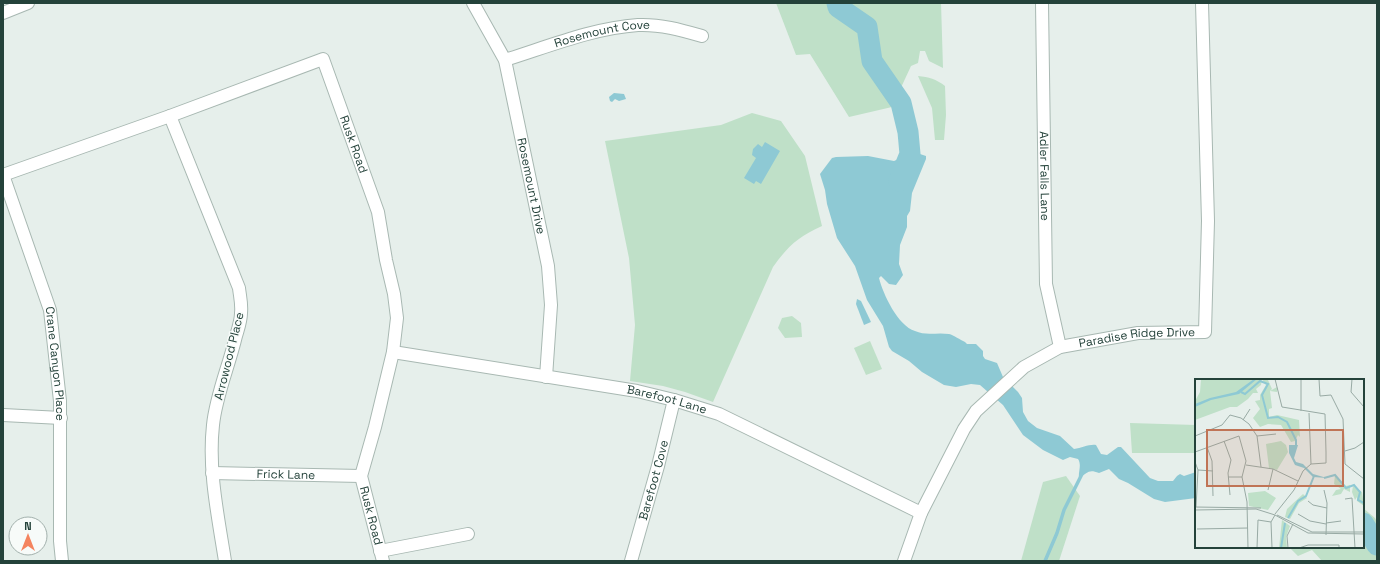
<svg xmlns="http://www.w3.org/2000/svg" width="1380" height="564" font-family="'Space Grotesk',sans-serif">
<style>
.green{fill:#bfe0c8}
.water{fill:#8ec9d4}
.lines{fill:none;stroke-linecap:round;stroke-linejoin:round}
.stream{stroke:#8ec9d4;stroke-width:3.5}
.river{stroke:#8ec9d4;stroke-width:21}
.minor-casing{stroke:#a8b8b2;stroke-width:14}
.minor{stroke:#fff;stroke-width:12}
.labels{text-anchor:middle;stroke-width:3;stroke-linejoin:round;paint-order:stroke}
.street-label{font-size:12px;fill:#24423a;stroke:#f7fbf9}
.inset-river{fill:none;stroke:#8ec9d4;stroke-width:2}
.inset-road{fill:none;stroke:#98aaa4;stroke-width:1}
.view{fill:#c07456;fill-opacity:0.15;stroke:#c07456;stroke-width:2}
.inset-edge{fill:none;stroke:#24423a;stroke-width:2}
</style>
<rect width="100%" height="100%" fill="#e6efeb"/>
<!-- green -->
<g class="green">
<polygon points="776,3 941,3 943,68 929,61 925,51 920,51 918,63 911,66 892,107 849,117 810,54 796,55"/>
<path d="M918,76c11,1 18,3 27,10l1,29 -2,25h-9l-3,-32z"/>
<path d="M752,113l29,8 24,35 17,70c-24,11 -34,20 -49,41l-60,135 -28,-10 -22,-6 -33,-5 5,-56 -6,-67 -24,-117 116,-16z"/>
<polygon points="792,316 801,323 802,337 785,338 778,328 782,318"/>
<polygon points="870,341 882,369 866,375 854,348"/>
<polygon points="1130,423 1196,425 1196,453 1132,453"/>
<polygon points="1066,476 1080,496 1059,561 1021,561 1043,482"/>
<polygon points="1363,508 1375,518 1377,522 1377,561 1322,561 1312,550 1298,556 1289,547 1363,547"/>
</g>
<!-- water -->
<g class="water">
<polygon points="614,93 624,94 626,99 619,101 615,99 612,102 610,101 609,97"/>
<polygon points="765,142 780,151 761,184 756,181 754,184 744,178 756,158 752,155 753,149 758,144 762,147"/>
<path d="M910,154h10l6,2v3l-14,34 -2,18 -3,5v11l-7,18 -1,19 4,11 -7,10 -7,-1 -8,-8 -2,2c4,16 19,48 36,53 11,5 22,1 34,3 5,1 11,6 16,8l2,2h9l7,7v5l2,3 12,4 6,14 15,15 4,6 1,14 5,9 9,7 23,8 14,13c8,-1 15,-5 22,-4l5,9 6,1 11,-8h3l29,31 8,3h15l4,-5 3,-2 4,2 12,-4v26l-31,4 -11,-3 -26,-16 -9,-4 -10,-10 -10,4c-11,-4 -11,0 -20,5 -1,-6 3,-13 -1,-19l-8,-2 -7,3 -20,-10 -20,-15 -20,-30 -23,-20 -9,-1 -15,3 -12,-2 -22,-13 -13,-11 -17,-10 -3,-4 -6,-21 -16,-26 -12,-34 -18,-28 -10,-34 -2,-14 -5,-16 12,-16 4,-1 32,-1 26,5z"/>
<polygon points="857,299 861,301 871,322 864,325 856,304"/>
</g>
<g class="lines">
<!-- stream -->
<polyline class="stream" points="1045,561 1057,533 1064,510 1082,474"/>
<!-- river -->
<g class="river">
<polyline points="837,3 838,7 867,27 872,61 901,103 908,132 910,154 899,181"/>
<polyline points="1363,523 1377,545"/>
</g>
<defs>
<g id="minor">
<path id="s1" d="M473,3l32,57 43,206 3,39 -5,72"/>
<path id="s2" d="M1042,3l4,281 14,63"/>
<polyline points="3,13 28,3"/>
<path id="s3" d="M505,60c42,-13 88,-32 133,-35 22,-1 43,5 64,11"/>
<path d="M170,116l69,172c1,9 3,16 2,25 0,8 -3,16 -5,23 -7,30 -20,59 -23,89 -5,45 5,91 12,136"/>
<path id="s4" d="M3,175l167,-59 153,-57 55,153 8,48 8,34 3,24 -4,34 -18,75 -14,49 22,85"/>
<path id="s5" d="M3,175l47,135 10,91v140l2,20"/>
<path id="s6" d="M393,352l244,39 37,9 45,14 202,99"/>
<polyline points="3,415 61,418"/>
<path id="s7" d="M212,473l149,3"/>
<polyline points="380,551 468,534"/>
<path id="s8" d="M631,561l27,-95 16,-66"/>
<path id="s9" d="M904,561l17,-48 43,-84 12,-18 48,-44 36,-20 78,-14 67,-1 3,-111 -6,-218"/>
</g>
</defs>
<!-- minor casing -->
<use href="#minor" class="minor-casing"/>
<!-- minor -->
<use href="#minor" class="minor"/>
</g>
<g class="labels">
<!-- street labels -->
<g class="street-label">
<text dy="4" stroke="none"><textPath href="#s3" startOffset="101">Rosemount Cove</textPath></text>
<text dy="4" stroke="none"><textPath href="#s4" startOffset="431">Rusk Road</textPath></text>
<text dy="4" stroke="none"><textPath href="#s2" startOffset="173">Adler Falls Lane</textPath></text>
<text dy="4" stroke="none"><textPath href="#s1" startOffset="194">Rosemount Drive</textPath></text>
<text dy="4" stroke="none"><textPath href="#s9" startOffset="351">Paradise Ridge Drive</textPath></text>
<text transform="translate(229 356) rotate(-76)" y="4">Arrowood Place</text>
<text dy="4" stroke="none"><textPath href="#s5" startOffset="197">Crane Canyon Place</textPath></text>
<text dy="4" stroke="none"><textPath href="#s6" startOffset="278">Barefoot Lane</textPath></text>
<text dy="4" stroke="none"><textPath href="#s7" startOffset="74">Frick Lane</textPath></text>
<text dy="4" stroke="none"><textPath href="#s8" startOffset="84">Barefoot Cove</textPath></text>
<text dy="4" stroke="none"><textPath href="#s4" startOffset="814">Rusk Road</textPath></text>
</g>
</g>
<!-- overview -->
<g transform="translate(1195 379)">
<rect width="169" height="169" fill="#e6efeb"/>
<path d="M6,0h61l-1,6 -5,4 2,4h-5l-5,6 -11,8h-7l-35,13v-19l5,-9zM67,0l6,1 4,9 -2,2 7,-4v5l-7,-1 2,17 -3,1v8l8,-2 22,5 1,17 -2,-2 -3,6 -4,1 -10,-17 -13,-1 -8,3 -7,-9 7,-9 -5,-8 5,-1v-5l6,-10zM86,62l5,4 2,7 -11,18 -8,-2 -3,-24zM140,96l11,11 4,-1v7l-6,-3 -3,5 -9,2 4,-6 5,-1 -7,-5zM158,107l9,6 2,14 -7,-5v-4l-2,3 -3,-8zM70,112l11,7 -8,12 -19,-4 -1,-13zM108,115l4,4 -8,5 -9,16 -5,-2 2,-8zM87,141l8,6 -4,11 1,11h-8z" fill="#bfe0c8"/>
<path d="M59,0h3l-18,15 -28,6 -16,7v-3l15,-6 26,-6zM94,66h9l-4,13 2,4 7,2 10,10 14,4 -14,-1 -9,-9 -9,-3 -6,-12z" fill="#8ec9d4"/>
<path class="inset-river" d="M46,13l4,2 15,-13 8,3 -6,11 6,23 10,-1 9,5 9,18v7M129,99l11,-3 11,13 8,-3 6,7 -2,8 6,3M93,139l10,-17 8,-5 8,-20M86,169l4,-25"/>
<path class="inset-road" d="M80,0l7,28 43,7 1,38v11l-15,1 -8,7 -9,19 -19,24M106,0v32M124,0l1,17 11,-1M157,0l-1,13 13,15M136,16l12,24 2,45 19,15M114,34l2,51M48,41l7,-11M0,57l27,-11 8,-10 11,3 8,6 8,12 4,31M62,57l19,-2M29,62l7,19 -3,13 2,22M12,68l5,14 1,35M150,72l10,-3 9,-6M0,73l44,-16 7,25 -4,16 5,25 1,46M0,83l3,8 -2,37M51,86l27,4 25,12M3,91l15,1M33,98h14M73,111l5,-21M129,111l3,13 -1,32M150,120l7,-1 3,50M113,122l5,4 14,3M0,128l66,1M0,131l61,-1 19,6 33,18 56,1M103,135l12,7 16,3M82,136l35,17h52M131,144l15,-2M2,150l51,-1M62,169l1,-28 13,2M77,169l-1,-26 4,-7M93,169l-1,-12 6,-12M104,169l9,-3h31v3"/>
<path class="view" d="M12,51h136v56h-136z"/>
<rect width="169" height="169" class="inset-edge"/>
</g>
<!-- border -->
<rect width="1380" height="564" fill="none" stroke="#24423a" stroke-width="8"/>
<!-- north arrow -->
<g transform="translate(28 536)"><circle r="19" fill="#f7fbf9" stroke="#a3b1ad"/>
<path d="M0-3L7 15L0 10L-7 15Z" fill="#f4845f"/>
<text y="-6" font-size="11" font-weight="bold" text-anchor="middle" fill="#24423a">N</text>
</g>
</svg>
